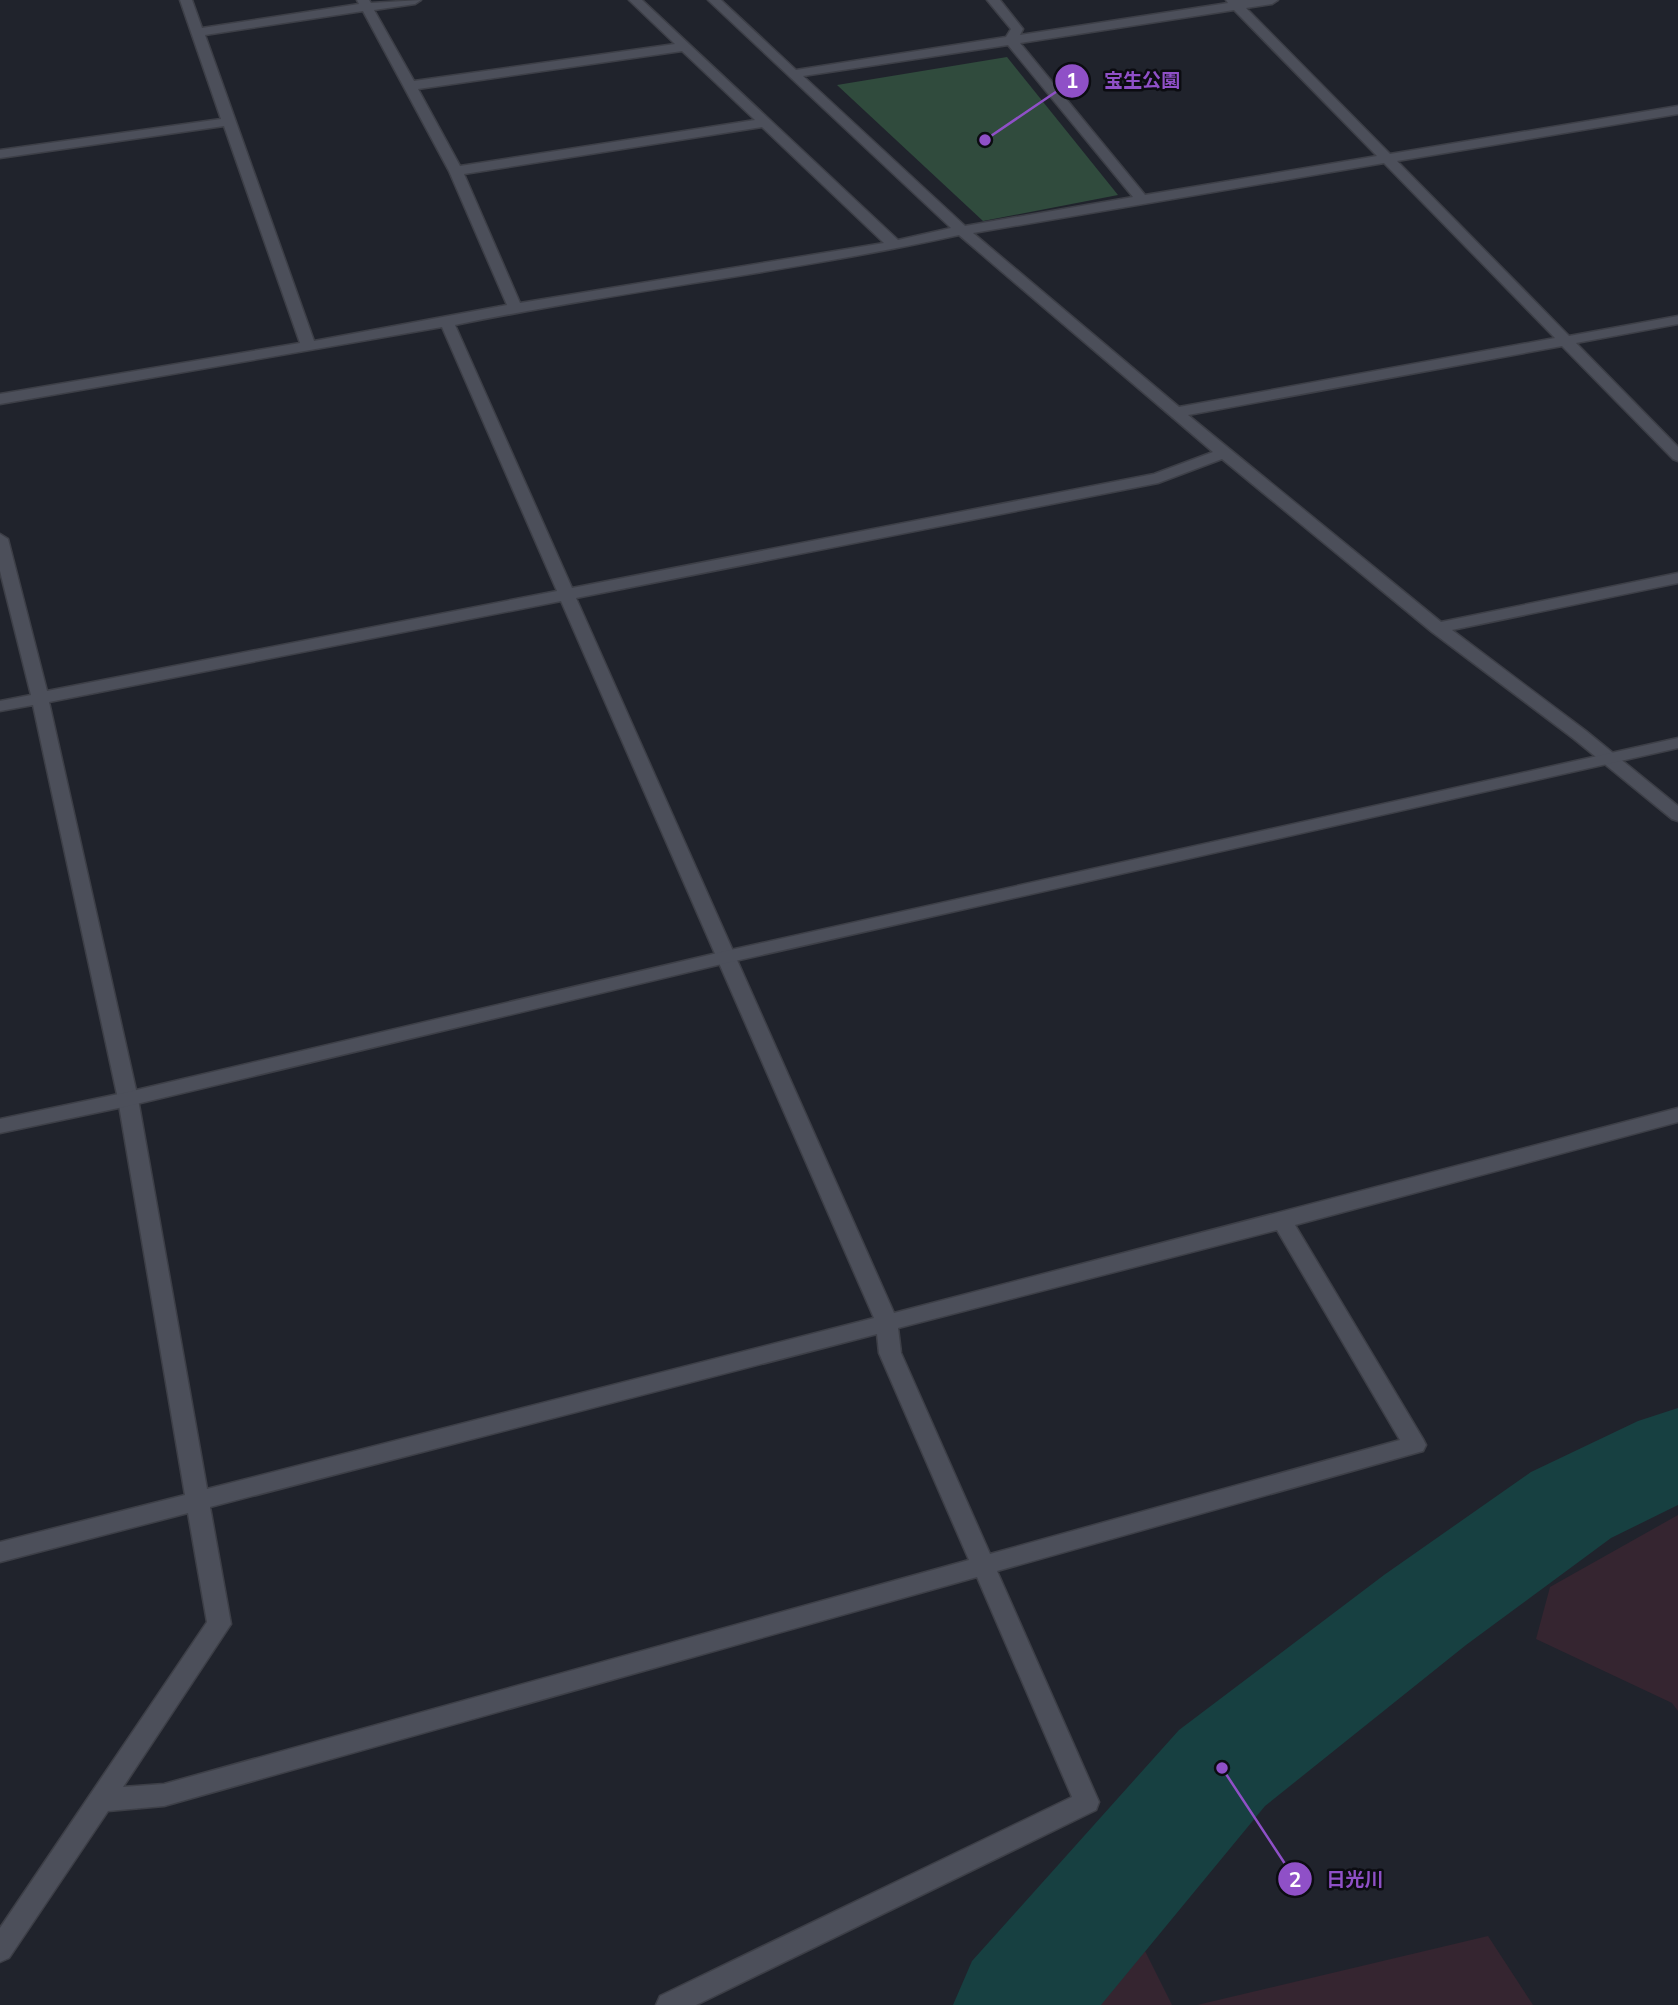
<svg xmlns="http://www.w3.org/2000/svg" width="1678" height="2005" font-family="Mulish,'Noto Sans JP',sans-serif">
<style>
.industrial{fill:#352530}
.green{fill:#304b3d}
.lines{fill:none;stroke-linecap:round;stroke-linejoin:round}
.river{fill:#174041;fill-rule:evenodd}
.minor-casing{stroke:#3d3f47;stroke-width:3}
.tertiary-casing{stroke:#3d3f47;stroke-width:3}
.minor{fill:#4c4f5a;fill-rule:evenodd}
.tertiary{fill:#4c4f5a;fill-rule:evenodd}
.leader{fill:none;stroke:#8f50c7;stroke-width:2.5}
.callout-dot{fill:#8f50c7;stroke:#0b0c11;stroke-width:2.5}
.mark-label{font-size:21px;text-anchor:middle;font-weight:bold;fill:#fff}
.callout-label{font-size:19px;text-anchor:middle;font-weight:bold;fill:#8f50c7;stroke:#0b0c11;stroke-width:5;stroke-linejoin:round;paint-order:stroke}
</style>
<rect width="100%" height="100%" fill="#20232c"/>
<!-- industrial -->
<g class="industrial">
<polygon points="1678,1515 1678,1711 1672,1703 1536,1639 1550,1587"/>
<polygon points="1488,1936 1533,2005 1197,2005"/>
<polygon points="1140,1941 1172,2005 1085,2005"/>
</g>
<!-- green -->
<polygon class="green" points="1007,57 1118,195 983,221 837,85"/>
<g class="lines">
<!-- river -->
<polygon class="river" points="1678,1408 1678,1505 1611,1538 1466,1645 1265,1806 1101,2005 953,2005 972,1961 1179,1730 1384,1575 1531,1472 1638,1421"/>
<defs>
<path id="minor" d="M180,0h12l10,28 157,-24 -2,-4h12l2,3 50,-3 -6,4 -41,6 40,71 261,-37 -46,-44h13l256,240 53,-12 -243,-228h13l75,70 210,-33 5,-8 -24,-29h13l23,29 -3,6 208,-32 -2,-3h52l-6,4 -26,4 144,146 288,-48v8l-281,47 172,175 109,-20v8l-102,19 102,104v14l-5,-2 -111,-113 -374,69 253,207 237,-49v10l-226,47 134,101 92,75v15l-6,-2 -98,-80 -142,-107 -210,-173 -64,24 -582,115 318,715 784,-205v14l-383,103 128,214 3,6 -3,6 -426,120 102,231 -3,8 -400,195h-40l4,-9 412,-199 -95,-220 -813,229 -56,5 -99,147 -9,4v-34l207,-306 -19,-109 -188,49v-20l185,-47 -67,-396 -85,-394 -33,6v-10l31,-6 -31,-124v-37l8,5 39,152 510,-100 -115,-264 -442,77v-10l300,-51 -76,-217 -224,32v-8l221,-31zM1234,10l143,146 -232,39 -125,-152zM363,11l86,160 58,134 -193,36 -109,-306zM1008,45l125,152 -168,29 -162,-150zM682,51l73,69 -295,46 -42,-77zM762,127l122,116 -364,60 -56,-129zM1384,163l171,175 -376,69 -206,-174zM959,235l254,217 -59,22 -582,114 -117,-263c168,-35 338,-53 504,-90zM561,601l313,717 -667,171 -69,-390 -89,-397zM1277,1230l123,210 -410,114 -89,-201 -3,-25zM877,1334l2,19 90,207 -805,224 -41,3 108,-163 -21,-117z"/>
<polygon id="tertiary" points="1678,738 1678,748 726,963 128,1106 0,1133 0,1119 128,1092 726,951"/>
</defs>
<!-- minor casing -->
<use href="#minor" class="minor-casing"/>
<!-- tertiary casing -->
<use href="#tertiary" class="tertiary-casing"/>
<!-- minor -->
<use href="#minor" class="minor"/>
<!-- tertiary -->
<use href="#tertiary" class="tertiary"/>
</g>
<!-- callouts -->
<path class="leader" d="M985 140L1072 81M1222 1768L1295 1879"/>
<g class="callout-dot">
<circle cx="985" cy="140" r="7"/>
<circle cx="1222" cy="1768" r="7"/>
<circle cx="1072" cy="81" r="18"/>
<circle cx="1295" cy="1879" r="18"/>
</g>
<g class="mark-label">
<text x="1072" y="88">1</text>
<text x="1295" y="1887">2</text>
</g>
<g class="callout-label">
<text x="1142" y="87">宝生公園</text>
<text x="1355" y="1886">日光川</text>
</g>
</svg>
